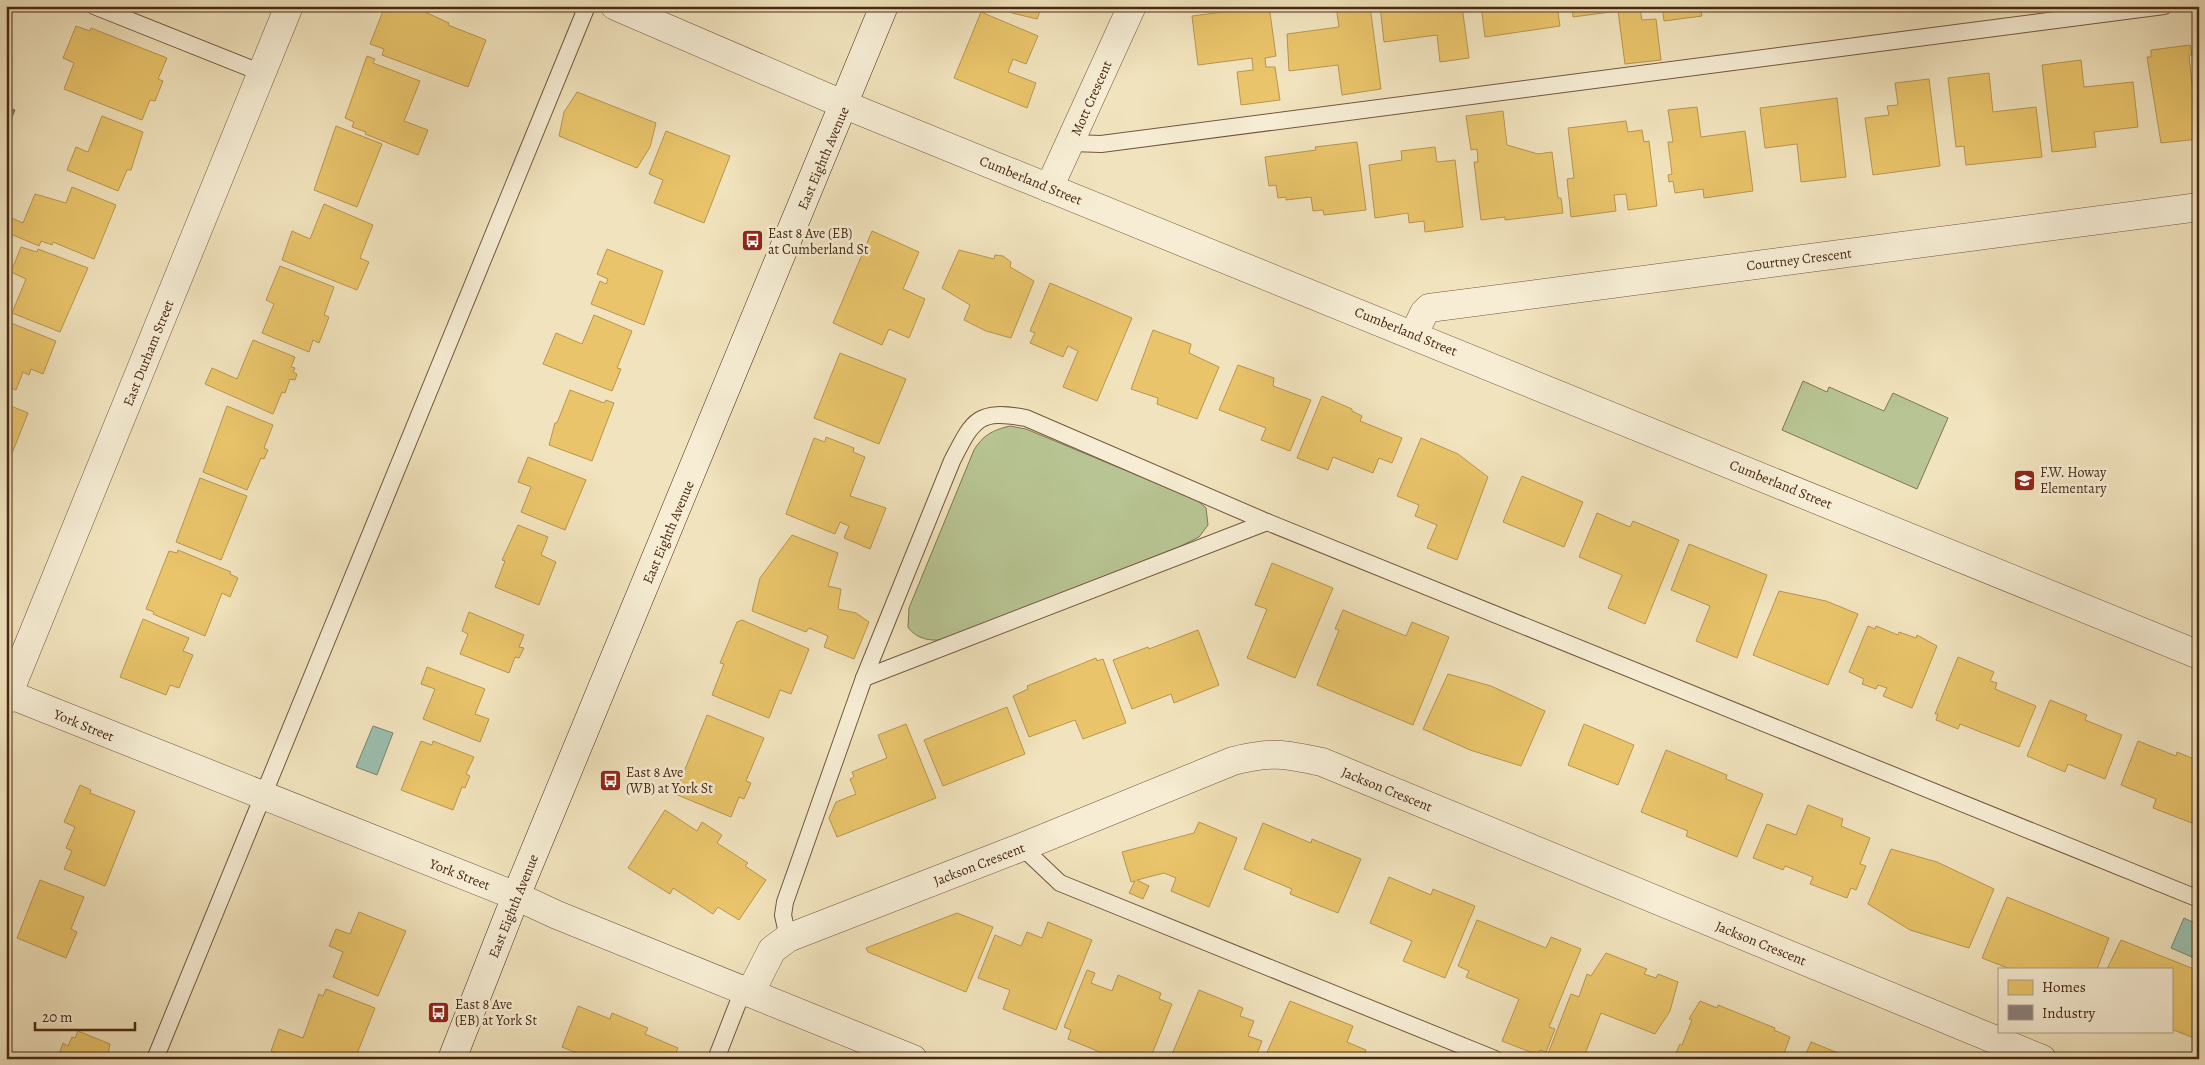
<svg xmlns="http://www.w3.org/2000/svg" width="2205" height="1065" font-family="Alegreya,serif">
<style>
.green{fill:#b8c493;stroke:#807652}
.water{fill:#9bbead;stroke:#7a826f}
.homes{fill:#e9c46a;stroke:#b99550}
.industry{fill:#8a817c;stroke:#76665c}
.lines{fill:none;stroke-linecap:round;stroke-linejoin:round}
.lane-casing{stroke:#73573d;stroke-width:18}
.street-casing{stroke:#73573d;stroke-width:29}
.secondary-casing{stroke:#492812;stroke-width:29}
.lane{stroke:#f6edd4;stroke-width:16}
.street{stroke:#f6edd4;stroke-width:28}
.secondary{stroke:#f6edd4;stroke-width:28}
.labels{text-anchor:middle;stroke-width:5;stroke-linejoin:round;paint-order:stroke}
.street-label{font-size:14px;fill:#492812;stroke:#f6edd4}
.poi-label{font-size:14px;fill:#492812;stroke:#f6edd4;text-anchor:start}
</style>
<rect width="100%" height="100%" fill="#f1e3bd"/>
<filter id="stains"><feTurbulence type="fractalNoise" baseFrequency=".004" numOctaves="4"/><feColorMatrix values="0 0 0 0 .2 0 0 0 0 .09 0 0 0 0 .02 0 0 0 .5 -.17"/></filter>
<radialGradient id="worn" r=".72"><stop offset=".6" stop-color="#630" stop-opacity="0"/><stop offset="1" stop-color="#630" stop-opacity=".3"/></radialGradient>
<!-- green -->
<g class="green">
<polygon points="1803,381 1827,392 1829,387 1884,411 1893,393 1948,418 1917,489 1782,430"/>
<path d="M1010,426l16,3 171,71 9,8 2,17 -9,12 -18,9 -236,93c-13,3 -29,0 -37,-12l1,-19 65,-158c9,-15 19,-20 36,-24z"/>
</g>
<!-- water -->
<g class="water">
<polygon points="373,726 393,733 377,775 356,767"/>
<polygon points="2184,918 2199,925 2199,960 2171,948"/>
</g>
<!-- homes -->
<g class="homes">
<polygon points="385,6 412,6 449,23 448,25 486,40 468,87 382,55 384,49 370,44"/>
<polygon points="1000,6 1042,6 1037,19 1012,13"/>
<polygon points="1269,6 1276,56 1265,58 1266,67 1275,67 1280,100 1241,105 1237,72 1253,70 1252,58 1198,65 1192,16"/>
<polygon points="1336,6 1370,6 1381,89 1342,95 1338,65 1289,71 1287,34 1339,27"/>
<polygon points="1380,6 1462,6 1469,58 1440,62 1437,35 1384,42"/>
<polygon points="1481,6 1557,6 1560,26 1485,37"/>
<polygon points="1572,6 1638,6 1640,8 1642,20 1656,19 1661,60 1625,64 1618,11 1573,17"/>
<polygon points="1662,6 1700,6 1702,16 1664,21"/>
<polygon points="981,12 1038,36 1026,64 1013,59 1008,72 1036,83 1027,108 954,78"/>
<polygon points="76,26 90,31 91,28 167,58 158,79 163,81 155,101 150,100 142,120 64,89 74,63 63,58"/>
<polygon points="2190,45 2192,55 2189,55 2192,85 2199,84 2199,139 2161,143 2147,57 2151,57 2151,50"/>
<polygon points="367,56 375,59 373,63 420,81 404,121 428,130 418,155 365,134 366,132 352,127 354,122 345,118"/>
<polygon points="2081,60 2084,87 2133,82 2138,127 2094,132 2096,147 2052,152 2042,65"/>
<polygon points="1989,73 1993,112 2036,107 2042,157 1966,165 1964,146 1956,147 1948,78"/>
<polygon points="1929,79 1940,166 1873,175 1865,118 1889,115 1887,106 1898,105 1895,83"/>
<polygon points="577,92 656,123 650,147 637,168 559,136 564,112"/>
<polygon points="1837,98 1846,177 1801,182 1797,144 1765,148 1760,108"/>
<polygon points="1697,107 1701,137 1745,131 1753,191 1704,198 1703,189 1675,193 1673,181 1669,182 1668,175 1672,174 1668,142 1673,142 1668,110"/>
<polygon points="1503,111 1507,145 1538,154 1552,152 1558,198 1561,198 1563,213 1505,220 1505,217 1481,220 1474,162 1478,162 1477,149 1471,150 1466,116"/>
<polygon points="102,116 143,132 131,170 127,170 118,191 67,170 76,147 88,152"/>
<polygon points="1626,121 1628,132 1642,130 1644,142 1649,141 1657,206 1628,210 1626,194 1614,195 1616,211 1571,217 1567,179 1574,178 1568,128"/>
<polygon points="336,126 382,144 357,207 314,190"/>
<polygon points="666,131 730,156 704,223 654,203 663,180 649,174"/>
<polygon points="1357,142 1366,210 1324,215 1323,210 1313,211 1311,197 1286,200 1286,197 1278,198 1276,185 1269,186 1265,157 1316,150 1315,147"/>
<polygon points="1435,147 1437,162 1455,160 1463,227 1425,232 1424,221 1409,223 1408,213 1375,218 1369,165 1402,160 1401,151"/>
<polygon points="72,187 116,205 94,259 53,242 52,245 41,241 39,246 6,232 7,216 23,223 35,194 66,203"/>
<polygon points="324,204 373,225 360,258 369,262 357,290 282,260 292,231 310,239"/>
<polygon points="872,231 919,252 903,289 925,299 909,338 889,329 882,345 833,323"/>
<polygon points="21,247 37,252 38,249 88,268 60,332 12,313 26,279 11,272"/>
<polygon points="607,249 663,271 644,325 591,304 600,281 606,284 608,279 597,274"/>
<polygon points="959,250 994,259 995,255 1003,256 1011,262 1010,267 1034,281 1011,338 986,331 964,320 970,305 942,288"/>
<polygon points="280,266 334,287 324,315 329,317 319,343 313,340 309,352 262,333 274,304 266,300"/>
<polygon points="1050,283 1132,318 1097,401 1063,387 1078,351 1068,346 1063,357 1030,343 1035,333 1030,331"/>
<polygon points="594,315 632,331 617,368 621,369 612,391 543,364 556,333 582,344"/>
<polygon points="6,321 56,341 43,374 31,369 29,375 23,372 16,390 6,386"/>
<polygon points="1153,330 1191,344 1189,353 1219,367 1197,419 1157,404 1158,398 1131,389"/>
<polygon points="253,340 295,357 291,367 295,368 293,372 297,374 295,380 290,379 285,393 282,392 273,414 205,384 212,368 237,379"/>
<polygon points="840,353 906,379 879,444 814,418"/>
<polygon points="1238,365 1274,378 1273,386 1311,400 1290,451 1261,440 1266,428 1219,410"/>
<polygon points="570,390 604,403 606,400 614,403 592,461 549,445 555,423 557,423"/>
<polygon points="1322,396 1352,409 1352,411 1362,416 1360,421 1402,438 1392,463 1379,458 1373,473 1333,457 1328,470 1297,458"/>
<polygon points="6,404 28,413 7,466 6,466"/>
<polygon points="227,406 273,425 264,448 268,450 264,459 261,458 247,490 203,472"/>
<polygon points="826,437 854,448 853,452 865,457 850,496 886,508 870,549 844,538 849,526 840,522 835,534 786,514 814,438 825,442"/>
<polygon points="1421,438 1458,454 1488,477 1457,560 1427,548 1437,525 1415,516 1419,505 1397,496"/>
<polygon points="528,457 586,480 565,530 521,512 531,487 518,482"/>
<polygon points="1522,476 1583,502 1564,547 1503,522"/>
<polygon points="200,478 247,496 221,560 176,542"/>
<polygon points="1597,513 1630,527 1633,521 1679,540 1645,624 1608,608 1622,575 1579,557"/>
<polygon points="518,525 548,537 541,555 556,562 539,605 495,587 505,561 502,560"/>
<polygon points="792,535 838,553 828,586 841,589 838,609 856,613 869,622 854,659 824,647 828,636 809,628 806,632 752,611 760,578"/>
<polygon points="1689,544 1767,575 1737,658 1696,641 1710,606 1671,590"/>
<polygon points="178,550 231,572 230,574 238,578 230,597 222,593 205,636 153,614 154,612 146,609 169,551 177,553"/>
<polygon points="1272,563 1333,588 1295,678 1247,658 1267,609 1255,605"/>
<polygon points="1779,591 1826,601 1858,614 1828,685 1753,655"/>
<polygon points="1343,610 1406,636 1412,622 1449,637 1413,725 1317,685 1339,630 1335,629"/>
<polygon points="469,612 524,635 519,647 524,648 519,658 515,657 509,673 460,654 468,634 462,631"/>
<polygon points="143,619 189,638 183,651 193,655 179,688 170,685 166,695 120,677"/>
<polygon points="742,620 809,649 791,694 780,690 769,718 712,695 724,664 720,663 737,622"/>
<polygon points="1868,626 1875,629 1876,626 1898,635 1899,632 1916,638 1917,635 1937,646 1912,708 1883,696 1887,688 1878,685 1876,689 1862,684 1864,679 1849,672"/>
<polygon points="1198,630 1219,685 1174,703 1171,694 1132,709 1113,660 1148,647 1149,649"/>
<polygon points="1958,657 1994,672 1990,681 1997,683 1995,689 2036,706 2019,747 1960,724 1958,729 1936,720 1938,714 1935,714"/>
<polygon points="1096,658 1097,661 1103,659 1126,723 1083,739 1075,720 1029,737 1013,696 1028,689 1027,686"/>
<polygon points="427,667 485,689 475,714 489,719 480,742 423,719 435,689 421,684"/>
<polygon points="1448,674 1491,686 1545,711 1521,766 1470,750 1423,729"/>
<polygon points="2050,700 2087,715 2085,720 2122,735 2105,779 2068,764 2065,772 2027,756"/>
<polygon points="1007,707 1025,754 943,786 924,740"/>
<polygon points="707,715 764,738 746,781 751,783 744,799 739,797 731,817 675,794"/>
<polygon points="906,724 936,798 837,837 829,818 836,802 856,794 850,779 854,777 852,772 887,758 878,735"/>
<polygon points="1584,724 1634,745 1618,785 1568,765"/>
<polygon points="421,741 432,745 433,741 474,757 466,774 470,776 465,788 462,787 453,810 401,790"/>
<polygon points="2138,741 2176,756 2177,752 2199,761 2199,807 2192,823 2153,808 2156,799 2121,785"/>
<polygon points="1666,750 1727,775 1726,779 1763,794 1737,857 1686,836 1688,831 1641,812"/>
<polygon points="80,785 91,790 90,793 135,811 105,886 64,869 72,851 66,848 75,827 64,822"/>
<polygon points="1808,805 1843,819 1841,826 1870,838 1860,864 1866,866 1856,890 1851,888 1847,898 1810,884 1813,877 1785,866 1783,870 1753,858 1767,824 1796,835"/>
<polygon points="665,810 697,831 702,822 722,835 717,843 748,863 745,866 766,880 739,920 718,907 713,914 673,888 670,894 628,868"/>
<polygon points="1199,822 1237,838 1209,907 1171,891 1176,878 1164,873 1137,880 1149,886 1143,899 1129,893 1135,881 1131,882 1122,852 1194,833"/>
<polygon points="1263,823 1311,843 1312,839 1361,859 1338,913 1290,894 1292,889 1244,869"/>
<polygon points="1891,849 1937,862 1994,889 1969,948 1910,930 1868,904"/>
<polygon points="1389,877 1431,895 1433,889 1475,906 1445,978 1403,961 1412,941 1370,923"/>
<polygon points="40,880 84,897 71,929 77,932 66,958 17,938"/>
<polygon points="2007,897 2109,938 2097,969 2010,969 1982,958"/>
<polygon points="359,912 406,931 378,996 333,977 343,952 329,946 336,929 350,934"/>
<polygon points="957,913 993,927 966,992 868,952 866,948"/>
<polygon points="1477,920 1546,948 1551,937 1581,949 1549,1027 1555,1029 1546,1052 1540,1050 1538,1055 1502,1041 1519,999 1466,977 1469,971 1458,966"/>
<polygon points="1048,922 1092,940 1056,1030 1003,1009 1010,990 978,978 995,935 1021,946 1027,932 1042,938"/>
<polygon points="2121,940 2199,971 2199,1040 2171,1029 2171,969 2107,969"/>
<polygon points="1606,953 1647,969 1644,974 1656,978 1658,974 1678,982 1670,1011 1655,1034 1601,1013 1583,1059 1546,1059 1571,994 1579,997 1587,974 1591,976"/>
<polygon points="1087,970 1095,973 1091,983 1112,991 1118,975 1161,993 1159,999 1172,1004 1150,1059 1117,1059 1068,1039 1071,1030 1064,1027"/>
<polygon points="326,989 375,1008 355,1059 291,1059 271,1051 279,1029 303,1038 319,994 323,996"/>
<polygon points="1199,990 1243,1008 1240,1016 1254,1021 1248,1036 1262,1041 1255,1059 1170,1059"/>
<polygon points="1290,1001 1353,1026 1347,1042 1366,1050 1363,1059 1264,1059"/>
<polygon points="1700,1001 1717,1008 1718,1005 1775,1028 1774,1030 1790,1037 1782,1059 1676,1059 1677,1056 1675,1055 1680,1044 1682,1045 1692,1020 1689,1019"/>
<polygon points="578,1006 610,1019 612,1013 648,1028 645,1034 678,1048 673,1059 645,1059 636,1055 634,1059 592,1059 562,1047"/>
<polygon points="6,1023 12,1025 6,1039"/>
<polygon points="78,1031 110,1044 107,1059 63,1059 64,1056 59,1054 63,1043 68,1046 72,1037 75,1038"/>
<polygon points="1811,1042 1853,1059 1804,1059"/>
</g>
<!-- industry -->
<polygon class="industry" points="6,106 15,110 6,131"/>
<g class="lines">
<defs>
<g id="lane">
<polyline points="94,6 262,73"/>
<polyline points="1071,143 1101,144 2164,6"/>
<polyline points="864,678 1267,522"/>
<polyline points="1022,847 1060,883 1495,1059"/>
<path d="M788,938l-5,-23 2,-13 79,-224 88,-217c21,-41 25,-52 74,-43l241,104 932,377"/>
<polyline points="155,1059 587,6"/>
<polyline points="716,1059 743,990"/>
</g>
<g id="street">
<polyline points="615,6 845,105 2199,655"/>
<polyline points="1049,188 1132,6"/>
<polyline points="1414,334 1424,313 1429,308 2199,207"/>
<polyline points="6,693 516,896 557,915 913,1059"/>
<polyline points="6,700 289,6"/>
<path d="M750,993l22,-43 16,-12 234,-91 211,-86c38,-10 52,-7 89,1l720,297"/>
</g>
<polyline id="secondary" points="452,1059 516,896 884,6"/>
</defs>
<!-- lane casing -->
<use href="#lane" class="lane-casing"/>
<!-- street casing -->
<use href="#street" class="street-casing"/>
<!-- secondary casing -->
<use href="#secondary" class="secondary-casing"/>
<!-- lane -->
<use href="#lane" class="lane"/>
<!-- street -->
<use href="#street" class="street"/>
<!-- secondary -->
<use href="#secondary" class="secondary"/>
</g>
<!-- icons -->
<defs>
<symbol id="bus-square" viewBox="-11 -11 22 22"><rect x="-9" y="-9" width="18" height="18" rx="4" fill="#8f2418" stroke="#f6edd4"/><path d="M-5-6H5V4H4V6H2V4H-2V6H-4V4H-5ZM-3.5-4V0h7V-4ZM-3.5 1.2v1.5H-2V1.2ZM2 1.2v1.5H3.5V1.2Z" fill="#fff"/></symbol>
<symbol id="school-square" viewBox="-11 -11 22 22"><rect x="-9" y="-9" width="18" height="18" rx="4" fill="#8f2418" stroke="#f6edd4"/><path d="M0-5L7-2L0 1L-7-2ZM-4 1L0 2.5L4 1V4Q0 6-4 4Z" fill="#fff"/></symbol>
</defs>
<g fill-rule="evenodd">
<use href="#bus-square" x="740" y="228" width="25" height="25"/>
<use href="#school-square" x="2012" y="468" width="25" height="25"/>
<use href="#bus-square" x="598" y="768" width="25" height="25"/>
<use href="#bus-square" x="426" y="1000" width="25" height="25"/>
</g>
<g class="labels">
<!-- street labels -->
<g class="street-label">
<text transform="translate(1091 98) rotate(-66)" y="5">Mott Crescent</text>
<text transform="translate(823 158) rotate(-67)" y="5">East Eighth Avenue</text>
<text transform="translate(1031 180) rotate(22)" y="5">Cumberland Street</text>
<text transform="translate(1799 259) rotate(-7)" y="5">Courtney Crescent</text>
<text transform="translate(1406 331) rotate(22)" y="5">Cumberland Street</text>
<text transform="translate(148 353) rotate(-68)" y="5">East Durham Street</text>
<text transform="translate(1781 484) rotate(22)" y="5">Cumberland Street</text>
<text transform="translate(668 532) rotate(-67)" y="5">East Eighth Avenue</text>
<text transform="translate(84 725) rotate(22)" y="5">York Street</text>
<text transform="translate(1387 789) rotate(22)" y="5">Jackson Crescent</text>
<text transform="translate(979 864) rotate(-21)" y="5">Jackson Crescent</text>
<text transform="translate(460 874) rotate(21)" y="5">York Street</text>
<text transform="translate(513 906) rotate(-68)" y="5">East Eighth Avenue</text>
<text transform="translate(1761 943) rotate(22)" y="5">Jackson Crescent</text>
</g>
<!-- poi labels -->
<g class="poi-label">
<text x="768" y="238">East 8 Ave (EB)<tspan x="768" dy="16">at Cumberland St</tspan></text>
<text x="2040" y="477">F.W. Howay<tspan x="2040" dy="16">Elementary</tspan></text>
<text x="626" y="777">East 8 Ave<tspan x="626" dy="16">(WB) at York St</tspan></text>
<text x="455" y="1009">East 8 Ave<tspan x="455" dy="16">(EB) at York St</tspan></text>
</g>
</g>
<!-- margin -->
<rect width="2205" height="1065" fill="none" stroke="#f1e3bd" stroke-width="25"/>
<rect x="8" y="8" width="2190" height="1050" fill="none" stroke="#492812" stroke-width="2.5"/>
<rect x="12" y="12" width="2180" height="1040" fill="none" stroke="#492812"/>
<!-- legend -->
<rect x="1998" y="968" width="175" height="65" fill="#f6edd4" stroke="#b19e86"/>
<rect x="2008" y="980" width="25" height="15" fill="#e9c46a" stroke="#b19e86"/>
<text x="2042" y="992" font-size="15" fill="#492812">Homes</text>
<rect x="2008" y="1005" width="25" height="15" fill="#8a817c" stroke="#b19e86"/>
<text x="2042" y="1018" font-size="15" fill="#492812">Industry</text>
<!-- scale -->
<path d="M35 1022v8h100v-8" fill="none" stroke="#492812" stroke-width="2.5"/>
<text x="42" y="1022" font-size="15" fill="#492812" stroke="#f6edd4" stroke-width="4" paint-order="stroke">20 m</text>
<rect width="100%" height="100%" filter="url(#stains)"/>
<rect width="100%" height="100%" fill="url(#worn)"/>
</svg>
